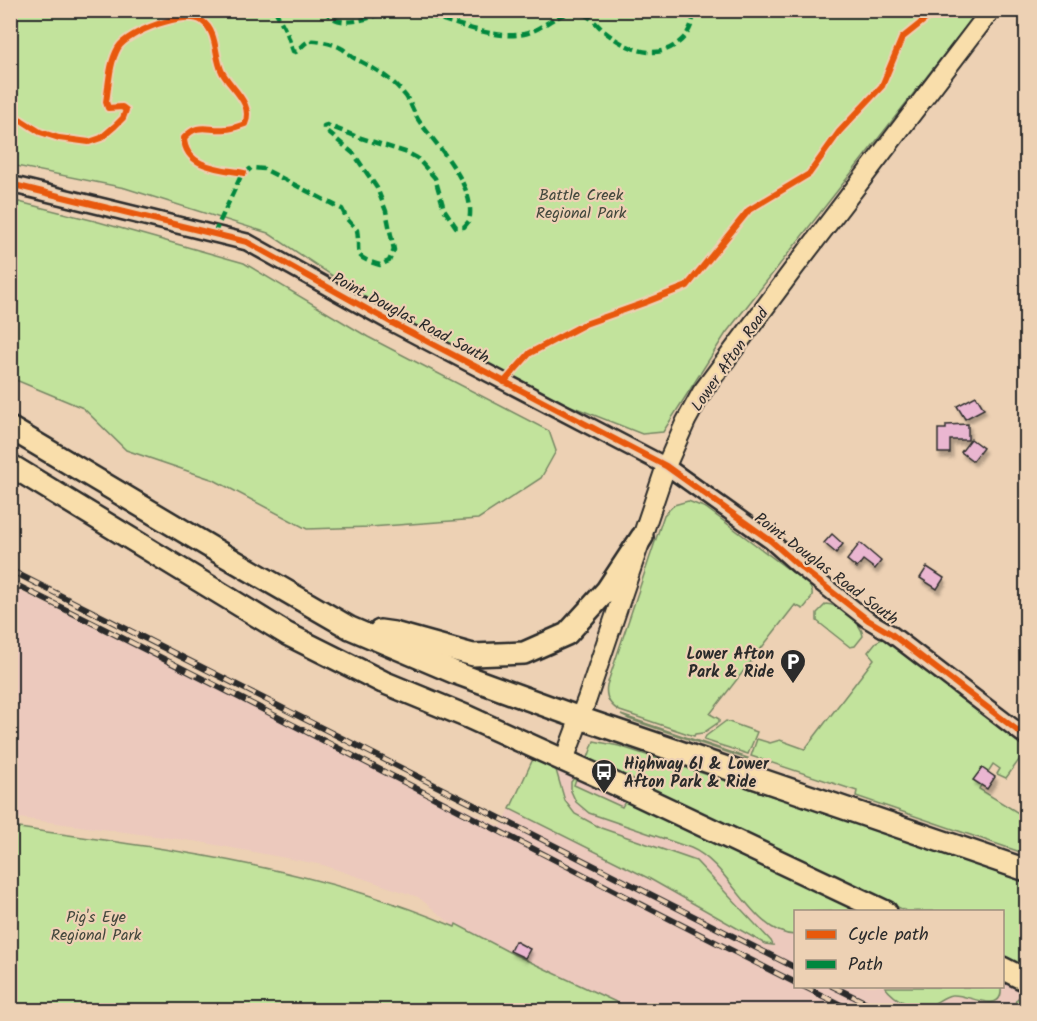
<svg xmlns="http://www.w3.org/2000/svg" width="1037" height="1021" font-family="Kalam,sans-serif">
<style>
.built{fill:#ecc9bd}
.green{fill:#c2e39c;stroke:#768764;stroke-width:1.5}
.building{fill:#eab6d1;stroke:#2b2b2b;stroke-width:1.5;filter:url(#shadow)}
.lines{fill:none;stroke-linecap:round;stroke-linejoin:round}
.minor-casing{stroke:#2b2b2b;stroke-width:20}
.major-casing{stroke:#2b2b2b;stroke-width:22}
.highway-casing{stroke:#2b2b2b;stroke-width:26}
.minor{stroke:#edd1b4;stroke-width:15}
.major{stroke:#f9deab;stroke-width:18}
.highway{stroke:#f9deab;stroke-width:21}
.rail-casing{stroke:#2b2b2b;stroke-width:6}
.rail{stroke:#edd1b4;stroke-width:4;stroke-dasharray:11;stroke-linecap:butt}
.quiet{stroke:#00873e;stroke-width:4.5;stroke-dasharray:9 4.5;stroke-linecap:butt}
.cycleway-casing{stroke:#edd1b4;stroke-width:10}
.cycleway{stroke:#e8590c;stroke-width:6}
.labels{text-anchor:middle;stroke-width:4.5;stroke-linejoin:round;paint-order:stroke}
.park-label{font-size:16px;fill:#42473c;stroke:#edd1b4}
.street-label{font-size:16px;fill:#2b2b2b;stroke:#edd1b4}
.poi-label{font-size:16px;font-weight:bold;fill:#2b2b2b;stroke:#edd1b4;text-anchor:end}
</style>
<defs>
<filter id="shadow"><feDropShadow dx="2.5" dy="4.5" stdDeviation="1.5" flood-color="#0004"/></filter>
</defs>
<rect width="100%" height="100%" fill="#edd1b4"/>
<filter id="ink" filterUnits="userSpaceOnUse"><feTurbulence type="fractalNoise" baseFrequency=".0167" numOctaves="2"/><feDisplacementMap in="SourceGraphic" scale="12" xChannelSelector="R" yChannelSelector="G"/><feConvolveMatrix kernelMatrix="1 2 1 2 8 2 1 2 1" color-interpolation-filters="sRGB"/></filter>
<g filter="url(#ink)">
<!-- built -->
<polygon class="built" points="10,586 501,827 533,759 654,813 796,912 796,986 1002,986 1003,981 1025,992 1016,1010 630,1010 455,927 418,897 323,865 200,842 11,817"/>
<!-- green -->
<g class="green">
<polygon points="10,11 978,11 726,333 663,432 642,434 467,365 268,233 125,188 11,165"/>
<polygon points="11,200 95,221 244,263 368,337 549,431 556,451 541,478 478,519 370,527 307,529 214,480 126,450 83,408 11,378"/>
<path d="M688,501l18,7 98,73c13,10 9,17 -1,28l-8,-4 -85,109 9,5v3l-16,11 -8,1 -1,2 -74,-25c-11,-6 -15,-15 -13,-26l57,-170 10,-10z"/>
<path d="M826,604c12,0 36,19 37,32l-8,10 -5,1 -33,-26v-8z"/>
<polygon points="882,639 886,639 1023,742 1026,748 1025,752 1006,778 997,774 1000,769 993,764 988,772 982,768 974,780 981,785 979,789 1020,814 1026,806 1026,854 856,796 857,791 751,756 757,739 770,743 780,740 805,749 874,659 868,652 876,642"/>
<polygon points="621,715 748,758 747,759 629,719"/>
<polygon points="726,721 757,732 748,754 704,740 706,736"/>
<polygon points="594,741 619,746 775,797 843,816 1026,879 1026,970 1003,958 1002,912 906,911 765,843 596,764 588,758"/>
<polygon points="533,759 556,770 565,801 575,814 601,828 696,861 771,941 773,945 765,944 650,879 510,809"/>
<path d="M574,778l2,1 -2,6 48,22 4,-7 235,111 -65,1 -1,23c-43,-1 -64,-70 -104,-87l-102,-35 -13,-11 -5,-11v-9z"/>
<path d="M11,827c150,21 303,39 444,100l1,-3 53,28 124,58h-622z"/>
<path d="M885,987h116c3,30 -34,6 -49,8 -8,1 -14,7 -21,10 -16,7 -37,-6 -46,-18z"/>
<polygon points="1025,992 1026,993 1026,1010 1014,1010 1016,1000"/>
</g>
<!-- building -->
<g class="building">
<polygon points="976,396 984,409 965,419 957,406"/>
<polygon points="968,424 968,440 950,440 950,453 938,453 938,429 946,429 946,425"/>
<polygon points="971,439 983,448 973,461 961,452"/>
<polygon points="832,534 843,544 836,553 824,543"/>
<polygon points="860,543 881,561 875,569 863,560 857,568 847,560"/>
<polygon points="927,567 944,578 937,589 920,578"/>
<polygon points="982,768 995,777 987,789 973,780"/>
<polygon points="515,941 530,949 525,958 510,951"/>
</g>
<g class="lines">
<defs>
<polyline id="minor" points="10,184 247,242 392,323 666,466 771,541 798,565 868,620 890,633 1026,737"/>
<polyline id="major" points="564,760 587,699 666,466 686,421 702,392 795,267 991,10"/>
<g id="highway">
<polyline points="10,428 222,554 350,628 456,673 580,718 1026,870"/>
<polyline points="10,465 287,634 383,682 468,717 596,775 886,912"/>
<polyline points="380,631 394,633 473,655 524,653 567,634 607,590 642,537"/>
<polyline points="1002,968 1026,980"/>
</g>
</defs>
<!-- minor casing -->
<use href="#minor" class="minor-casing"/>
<!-- major casing -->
<use href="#major" class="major-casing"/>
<!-- highway casing -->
<use href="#highway" class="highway-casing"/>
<!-- minor -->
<use href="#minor" class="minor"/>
<!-- major -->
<use href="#major" class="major"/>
<!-- highway -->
<use href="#highway" class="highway"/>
<defs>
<g id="rail">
<polyline points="10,570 796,968"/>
<path d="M10,582c264,130 523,269 786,401"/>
<polyline points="803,986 851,1010"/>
<polyline points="832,986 881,1010"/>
</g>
</defs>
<!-- rail casing -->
<use href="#rail" class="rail-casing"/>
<!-- rail -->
<use href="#rail" class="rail"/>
<!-- quiet -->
<g class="quiet">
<path d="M324,10c15,22 46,7 67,1"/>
<path d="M389,10c12,3 24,2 36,5 31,7 67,25 99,19 19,-4 34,-24 55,-21 10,1 18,12 25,18 19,16 48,30 71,14 13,-8 18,-20 19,-35"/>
<path d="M214,234l26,-56 11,-10 13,1 78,40 5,10 10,11c4,24 -7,26 23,35l9,-4 5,-11 -8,-39 -9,-23 -23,-34 -30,-25v-3l3,-1 28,11 53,17 9,5 18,20 9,31 12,18h8l5,-6c8,-33 -29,-72 -47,-96 -8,-9 -11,-24 -18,-31 -12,-16 -31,-26 -48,-35 -6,-2 -9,-8 -15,-11 -7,-4 -23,-8 -31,-7 -5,1 -10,8 -14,11l-3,-1 -6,-18 -12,-23"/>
</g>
<defs>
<g id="cycleway">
<path d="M10,113l30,19 19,6 30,4 12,-4 14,-12 8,-8 3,-8 -4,-3 -14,1 -2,-6c3,-18 3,-38 12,-54 9,-16 69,-39 84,-27 16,11 12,35 20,51 9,17 32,31 23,52 -6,2 -13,5 -19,5 -18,2 -28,-7 -42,9 1,30 37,31 60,35"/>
<polyline points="10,184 247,242 392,323 666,466 771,541 798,565 868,620 890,633 1026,737"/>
<polyline points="504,382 530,353 585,324 644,303 687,286 749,210 809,174 839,132 882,86 902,38 937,10"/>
</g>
</defs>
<!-- cycleway casing -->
<use href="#cycleway" class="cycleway-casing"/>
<!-- cycleway -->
<use href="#cycleway" class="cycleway"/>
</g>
</g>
<!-- icons -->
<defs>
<symbol id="parking-pin" viewBox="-11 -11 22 30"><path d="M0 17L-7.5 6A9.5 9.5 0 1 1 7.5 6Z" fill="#2b2b2b" stroke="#edd1b4"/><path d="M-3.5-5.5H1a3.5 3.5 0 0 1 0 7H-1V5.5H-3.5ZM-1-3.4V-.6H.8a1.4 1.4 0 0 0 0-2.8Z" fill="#fff"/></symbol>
<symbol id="bus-pin" viewBox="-11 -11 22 30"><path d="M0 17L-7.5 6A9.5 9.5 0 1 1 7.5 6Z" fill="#2b2b2b" stroke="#edd1b4"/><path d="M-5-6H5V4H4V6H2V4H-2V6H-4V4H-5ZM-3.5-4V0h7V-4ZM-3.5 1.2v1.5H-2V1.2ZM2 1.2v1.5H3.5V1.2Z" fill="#fff"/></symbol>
</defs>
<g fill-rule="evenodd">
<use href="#parking-pin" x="778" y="647" width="30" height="40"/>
<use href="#bus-pin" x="589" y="757" width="30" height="40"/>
</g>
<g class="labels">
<!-- park labels -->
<g class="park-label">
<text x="581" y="200">Battle Creek<tspan x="581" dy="18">Regional Park</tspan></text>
<text x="96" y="922">Pig's Eye<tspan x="96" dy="18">Regional Park</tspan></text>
</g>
<!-- street labels -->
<g class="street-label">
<text transform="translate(411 317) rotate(28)" y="6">Point Douglas Road South</text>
<text transform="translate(729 359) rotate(-55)" y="6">Lower Afton Road</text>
<text transform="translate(827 568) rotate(37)" y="6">Point Douglas Road South</text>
</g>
<!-- poi labels -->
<g class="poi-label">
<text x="774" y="659">Lower Afton<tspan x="774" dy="18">Park &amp; Ride</tspan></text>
<text x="624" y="769" text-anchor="start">Highway 61 &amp; Lower<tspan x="624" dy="18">Afton Park &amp; Ride</tspan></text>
</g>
</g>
<!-- margin -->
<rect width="1037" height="1021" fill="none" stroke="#edd1b4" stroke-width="36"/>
<rect x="18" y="18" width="1001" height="985" fill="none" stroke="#2b2b2b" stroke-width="2" filter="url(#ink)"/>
<!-- legend -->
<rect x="794" y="910" width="210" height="78" fill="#edd1b4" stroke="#9f8f7d" stroke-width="1.5"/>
<rect x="806" y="930" width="30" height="9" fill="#e8590c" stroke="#9f8f7d" stroke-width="1.5"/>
<text x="848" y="940" font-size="18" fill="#2b2b2b">Cycle path</text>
<rect x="806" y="960" width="30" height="9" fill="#00873e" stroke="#9f8f7d" stroke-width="1.5"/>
<text x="848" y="970" font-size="18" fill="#2b2b2b">Path</text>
</svg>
